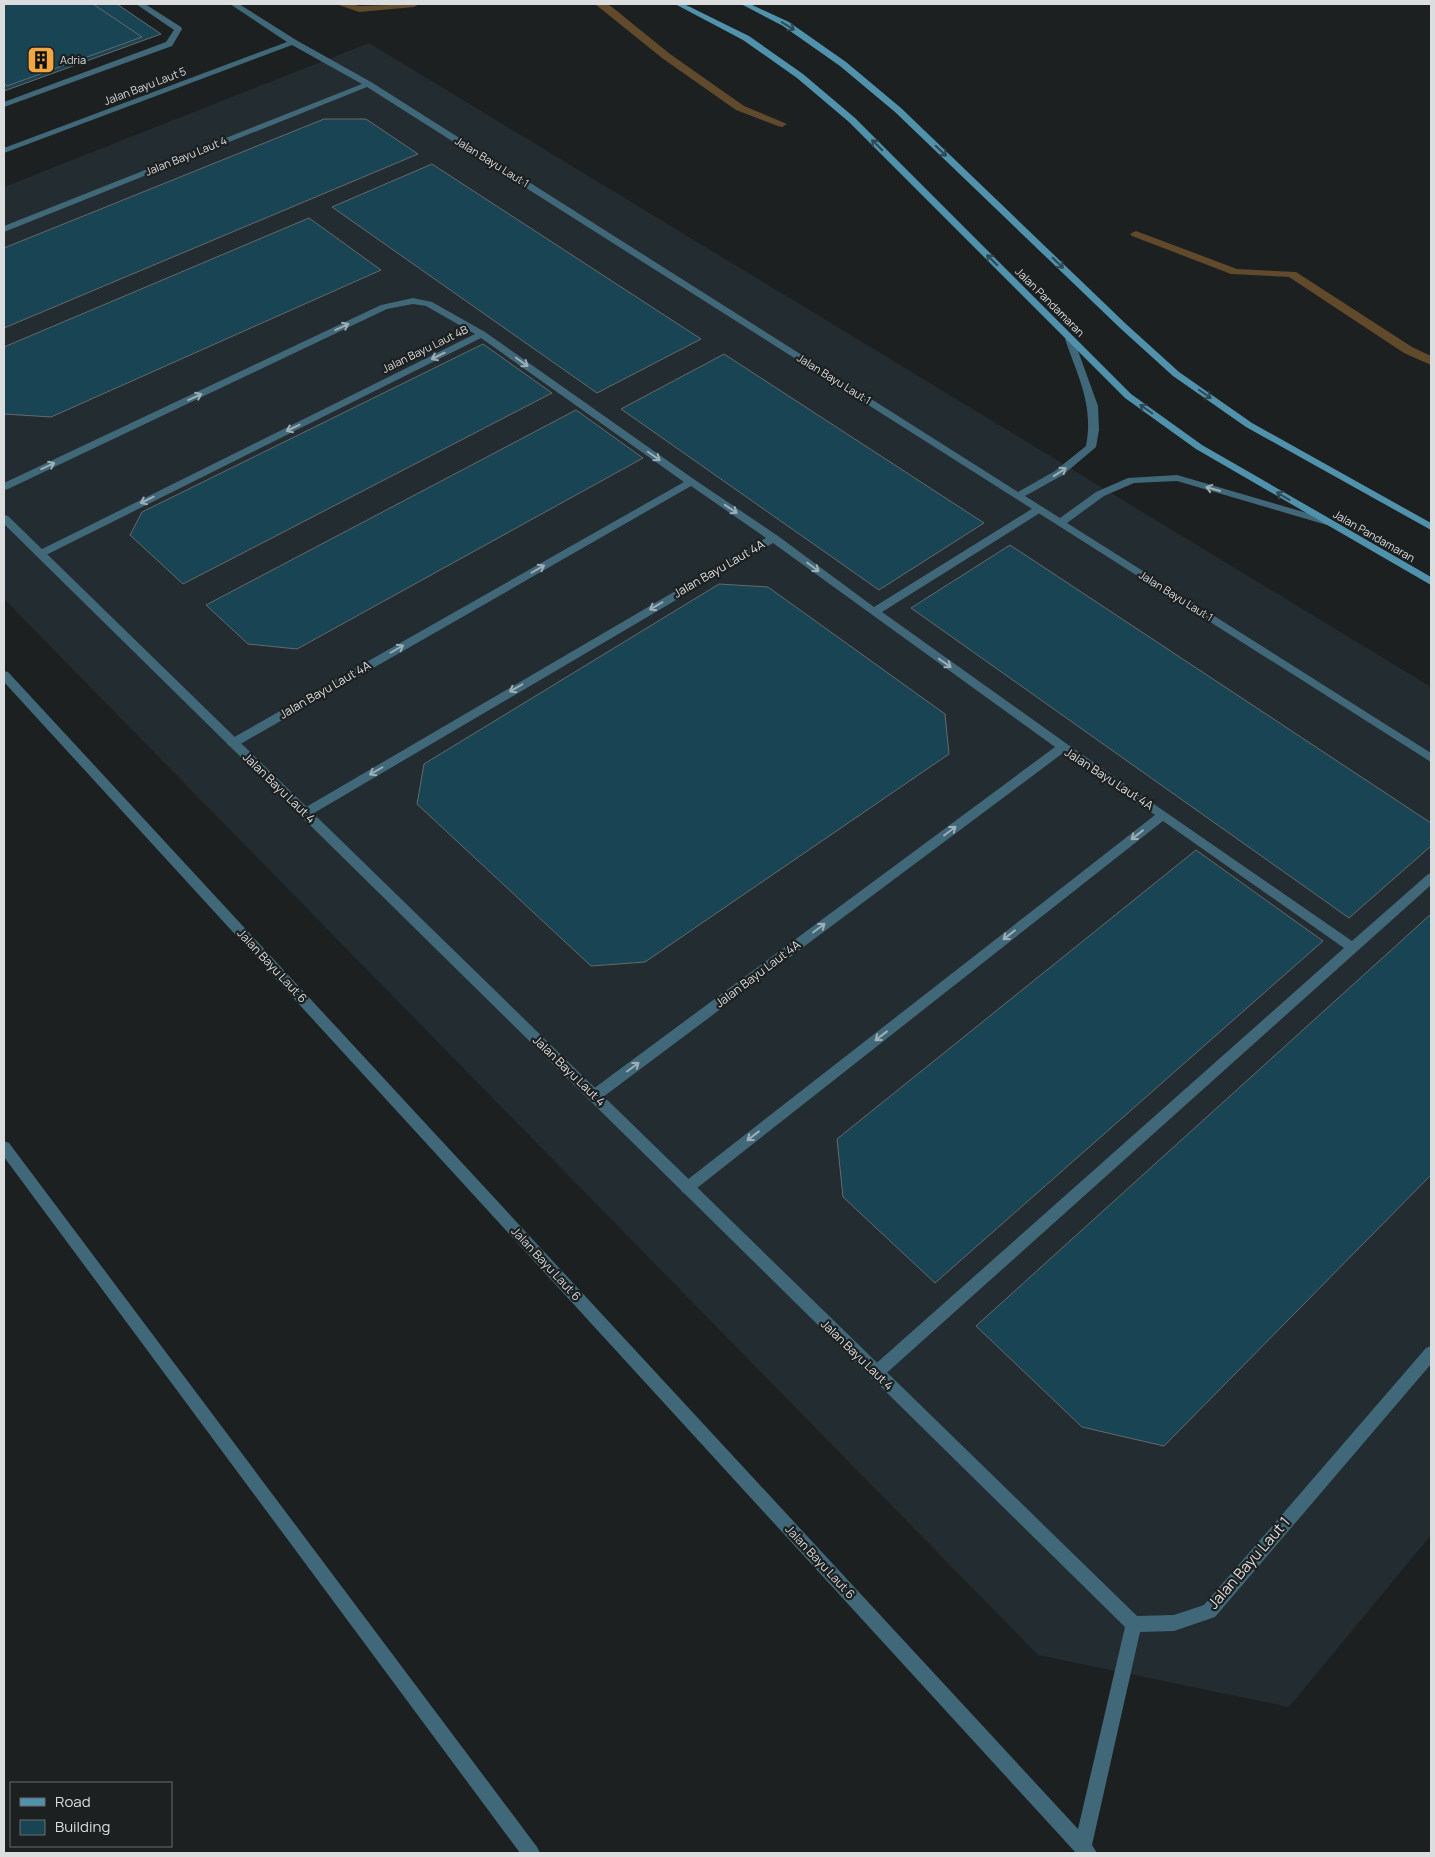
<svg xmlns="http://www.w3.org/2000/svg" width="1435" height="1857" font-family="Manrope,sans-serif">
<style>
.built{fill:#232c30}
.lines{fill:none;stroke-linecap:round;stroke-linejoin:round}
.stream{fill:#61492b;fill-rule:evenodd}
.building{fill:#194454;stroke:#66696b}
.service{fill:#416879;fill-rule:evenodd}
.minor{fill:#416879;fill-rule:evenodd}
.secondary{fill:#5091ac;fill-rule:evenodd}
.oneway{stroke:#2f4852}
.oneway2{stroke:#9daeb6}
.labels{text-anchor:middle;stroke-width:4.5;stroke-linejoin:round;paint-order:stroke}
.far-poi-label{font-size:11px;fill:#dbddde;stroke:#1d2021;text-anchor:start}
.far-street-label{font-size:11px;fill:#dbddde;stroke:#1d2021}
.street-label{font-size:12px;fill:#dbddde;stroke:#1d2021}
.near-street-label{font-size:15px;fill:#dbddde;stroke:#1d2021}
</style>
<rect width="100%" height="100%" fill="#1d2021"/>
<!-- built -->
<polygon class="built" points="369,43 1431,687 1431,1535 1289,1707 1038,1655 4,599 4,187"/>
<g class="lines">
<!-- stream -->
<g class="stream">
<polygon points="336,4 351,4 359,6 419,4 414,7 359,12"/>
<polygon points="595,4 607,4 612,7 670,54 744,106 787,124 782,127 778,126 736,110 662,58"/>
<polygon points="1136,231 1237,269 1296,272 1412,347 1431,356 1431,365 1404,353 1289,277 1231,274 1132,236 1130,234"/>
</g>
</g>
<!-- building -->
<g class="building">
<polygon points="4,4 117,4 161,34 4,91"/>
<polygon points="4,4 93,4 142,37 7,86 4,83"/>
<polygon points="324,119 366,119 418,154 4,328 4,248"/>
<polygon points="432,164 701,339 597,393 332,207"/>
<polygon points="309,218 381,270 51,417 4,414 4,347"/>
<polygon points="483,344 552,393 183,584 130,535 142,512"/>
<polygon points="724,354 984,523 879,590 621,409"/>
<polygon points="576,410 643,458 297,649 248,644 206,605"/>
<polygon points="1010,545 1431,823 1431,846 1349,918 911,608"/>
<polygon points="719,584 768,587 945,714 949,754 645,962 591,966 417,804 424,764"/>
<polygon points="1196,850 1323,941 935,1283 843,1197 837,1139"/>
<polygon points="1431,914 1431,1175 1164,1446 1082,1427 976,1326"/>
</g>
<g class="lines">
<!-- service -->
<g class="service">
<polygon points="136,4 145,4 181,27 182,29 172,46 4,107 4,102 166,42 174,30"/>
<polygon points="413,298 432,302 485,332 695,480 778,536 874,607 1035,507 1043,507 1043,511 882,612 1067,744 1352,941 1427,875 1431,873 1431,885 881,1378 876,1380 871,1378 869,1373 871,1368 1344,948 1163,821 692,1192 687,1194 682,1192 680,1188 682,1184 1155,815 1063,753 599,1100 594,1102 589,1100 587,1096 589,1092 1055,747 773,543 309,816 301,816 299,813 301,810 766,538 691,486 237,746 229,746 227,743 229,740 684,482 481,338 44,556 36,556 35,554 36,552 475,334 426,306 413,304 387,309 8,489 4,490 4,483 381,305"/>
</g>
<!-- minor -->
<g class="minor">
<path d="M230,4h9l57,36 75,42 647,410 37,-21 31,-25c8,-41 -8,-69 -21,-107l2,-2h6l25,69 1,24 -3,17 -33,28 -38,21 35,22 36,-26 32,-14 49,-3 154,45 1,2 -5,3 -150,-44 -43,2 -30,13 -37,27 364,230v9l-1064,-675 -363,145v-6l358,-142 -70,-39 -288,108v-5l283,-106z"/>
<polygon points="4,515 8,516 1137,1616 1174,1615 1204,1605 1426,1348 1431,1346 1431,1364 1215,1617 1174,1631 1140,1632 1092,1845 1097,1853 1076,1853 4,682 4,671 8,672 1078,1829 1125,1627 4,524"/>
<polygon points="4,1141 9,1143 537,1847 540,1853 520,1853 4,1157"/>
</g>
<!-- secondary -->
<g class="secondary">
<polygon points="675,4 684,4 749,36 803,74 855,118 1131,394 1202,445 1431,577 1431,585 1196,449 1125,398 849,122 797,78 743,40"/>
<polygon points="741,4 750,4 789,22 846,62 901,108 1126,324 1179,372 1252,423 1431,523 1431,530 1246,427 1173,376 1120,328 895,112 840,66 783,26"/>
</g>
</g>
<!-- one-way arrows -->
<defs><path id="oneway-shaft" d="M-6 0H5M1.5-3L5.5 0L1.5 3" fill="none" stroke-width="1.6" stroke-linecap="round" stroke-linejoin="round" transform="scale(1.25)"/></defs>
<g class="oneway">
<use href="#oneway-shaft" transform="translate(788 26) rotate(32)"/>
<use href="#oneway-shaft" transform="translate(877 145) rotate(-135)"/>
<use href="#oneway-shaft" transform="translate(941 151) rotate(44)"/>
<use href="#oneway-shaft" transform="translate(992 260) rotate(-135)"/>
<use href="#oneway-shaft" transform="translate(1058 263) rotate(44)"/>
<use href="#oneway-shaft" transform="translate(1205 394) rotate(35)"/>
<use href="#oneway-shaft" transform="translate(1146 409) rotate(-145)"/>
<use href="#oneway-shaft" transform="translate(1283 496) rotate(-149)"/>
</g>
<g class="oneway2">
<use href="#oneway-shaft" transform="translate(342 327) rotate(-25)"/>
<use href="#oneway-shaft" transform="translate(438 356) rotate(154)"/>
<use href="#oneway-shaft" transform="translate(522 362) rotate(35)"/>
<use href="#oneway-shaft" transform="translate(195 397) rotate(-25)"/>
<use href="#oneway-shaft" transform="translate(293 428) rotate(154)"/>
<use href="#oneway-shaft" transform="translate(654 456) rotate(35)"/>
<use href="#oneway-shaft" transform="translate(48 466) rotate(-25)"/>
<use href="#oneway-shaft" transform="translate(1060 472) rotate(-33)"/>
<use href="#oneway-shaft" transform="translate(1213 489) rotate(-164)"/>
<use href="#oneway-shaft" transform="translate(147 500) rotate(154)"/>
<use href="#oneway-shaft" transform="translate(731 509) rotate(34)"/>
<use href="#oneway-shaft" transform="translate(813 567) rotate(37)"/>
<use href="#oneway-shaft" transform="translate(538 569) rotate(-30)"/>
<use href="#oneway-shaft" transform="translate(656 606) rotate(150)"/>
<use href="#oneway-shaft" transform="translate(397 649) rotate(-30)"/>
<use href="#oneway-shaft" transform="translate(945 663) rotate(35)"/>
<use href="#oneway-shaft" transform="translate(516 688) rotate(150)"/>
<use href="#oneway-shaft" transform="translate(376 771) rotate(150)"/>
<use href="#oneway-shaft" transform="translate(950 831) rotate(-37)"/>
<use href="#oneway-shaft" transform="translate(1137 835) rotate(142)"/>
<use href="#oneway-shaft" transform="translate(819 928) rotate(-37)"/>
<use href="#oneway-shaft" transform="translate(1009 935) rotate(142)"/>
<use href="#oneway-shaft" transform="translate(881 1036) rotate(142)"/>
<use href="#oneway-shaft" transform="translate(633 1067) rotate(-37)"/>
<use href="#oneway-shaft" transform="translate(753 1136) rotate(142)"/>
</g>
<!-- icons -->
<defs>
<symbol id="building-square" viewBox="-11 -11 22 22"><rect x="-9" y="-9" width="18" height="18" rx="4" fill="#f1a63f" stroke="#1d2021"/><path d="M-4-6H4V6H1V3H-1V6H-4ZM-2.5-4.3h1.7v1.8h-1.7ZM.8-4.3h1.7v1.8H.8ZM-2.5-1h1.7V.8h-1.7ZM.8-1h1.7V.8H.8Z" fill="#111"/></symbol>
</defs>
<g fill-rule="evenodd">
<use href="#building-square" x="25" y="44" width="32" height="32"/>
</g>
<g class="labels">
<!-- far-poi labels -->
<g class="far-poi-label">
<text x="60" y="64">Adria</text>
</g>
<!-- far-street labels -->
<g class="far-street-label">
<text transform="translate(145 86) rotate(-21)" y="4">Jalan Bayu Laut 5</text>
<text transform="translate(186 156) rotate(-22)" y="4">Jalan Bayu Laut 4</text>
<text transform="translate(492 162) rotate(32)" y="4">Jalan Bayu Laut 1</text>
<text transform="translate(1050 302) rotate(45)" y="4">Jalan Pandamaran</text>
<text transform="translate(425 349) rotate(-26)" y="4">Jalan Bayu Laut 4B</text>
<text transform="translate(834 379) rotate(32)" y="4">Jalan Bayu Laut 1</text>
<text transform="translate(1374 536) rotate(30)" y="4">Jalan Pandamaran</text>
<text transform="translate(1176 596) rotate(32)" y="4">Jalan Bayu Laut 1</text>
</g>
<!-- street labels -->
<g class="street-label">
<text transform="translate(719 569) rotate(-30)" y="4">Jalan Bayu Laut 4A</text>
<text transform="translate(325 690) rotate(-30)" y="4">Jalan Bayu Laut 4A</text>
<text transform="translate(1109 779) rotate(33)" y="4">Jalan Bayu Laut 4A</text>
<text transform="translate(279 788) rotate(44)" y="4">Jalan Bayu Laut 4</text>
<text transform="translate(272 966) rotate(47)" y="4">Jalan Bayu Laut 6</text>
<text transform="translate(758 974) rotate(-37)" y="4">Jalan Bayu Laut 4A</text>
<text transform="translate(569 1071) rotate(44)" y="4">Jalan Bayu Laut 4</text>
<text transform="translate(546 1264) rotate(47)" y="4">Jalan Bayu Laut 6</text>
<text transform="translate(857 1355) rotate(44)" y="4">Jalan Bayu Laut 4</text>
<text transform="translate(820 1562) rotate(47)" y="4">Jalan Bayu Laut 6</text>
</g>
<!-- near-street labels -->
<g class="near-street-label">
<text transform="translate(1249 1563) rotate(-49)" y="5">Jalan Bayu Laut 1</text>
</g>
</g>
<!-- border -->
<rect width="1435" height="1857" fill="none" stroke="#dbddde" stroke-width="10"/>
<!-- legend -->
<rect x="10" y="1782" width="162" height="65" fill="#1d2021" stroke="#696c6d"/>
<rect x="20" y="1798" width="25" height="8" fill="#5091ac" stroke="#696c6d"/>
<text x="55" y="1807" font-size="15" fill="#dbddde">Road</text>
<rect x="20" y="1820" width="25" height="15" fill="#194454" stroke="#696c6d"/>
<text x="55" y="1832" font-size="15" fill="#dbddde">Building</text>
</svg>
